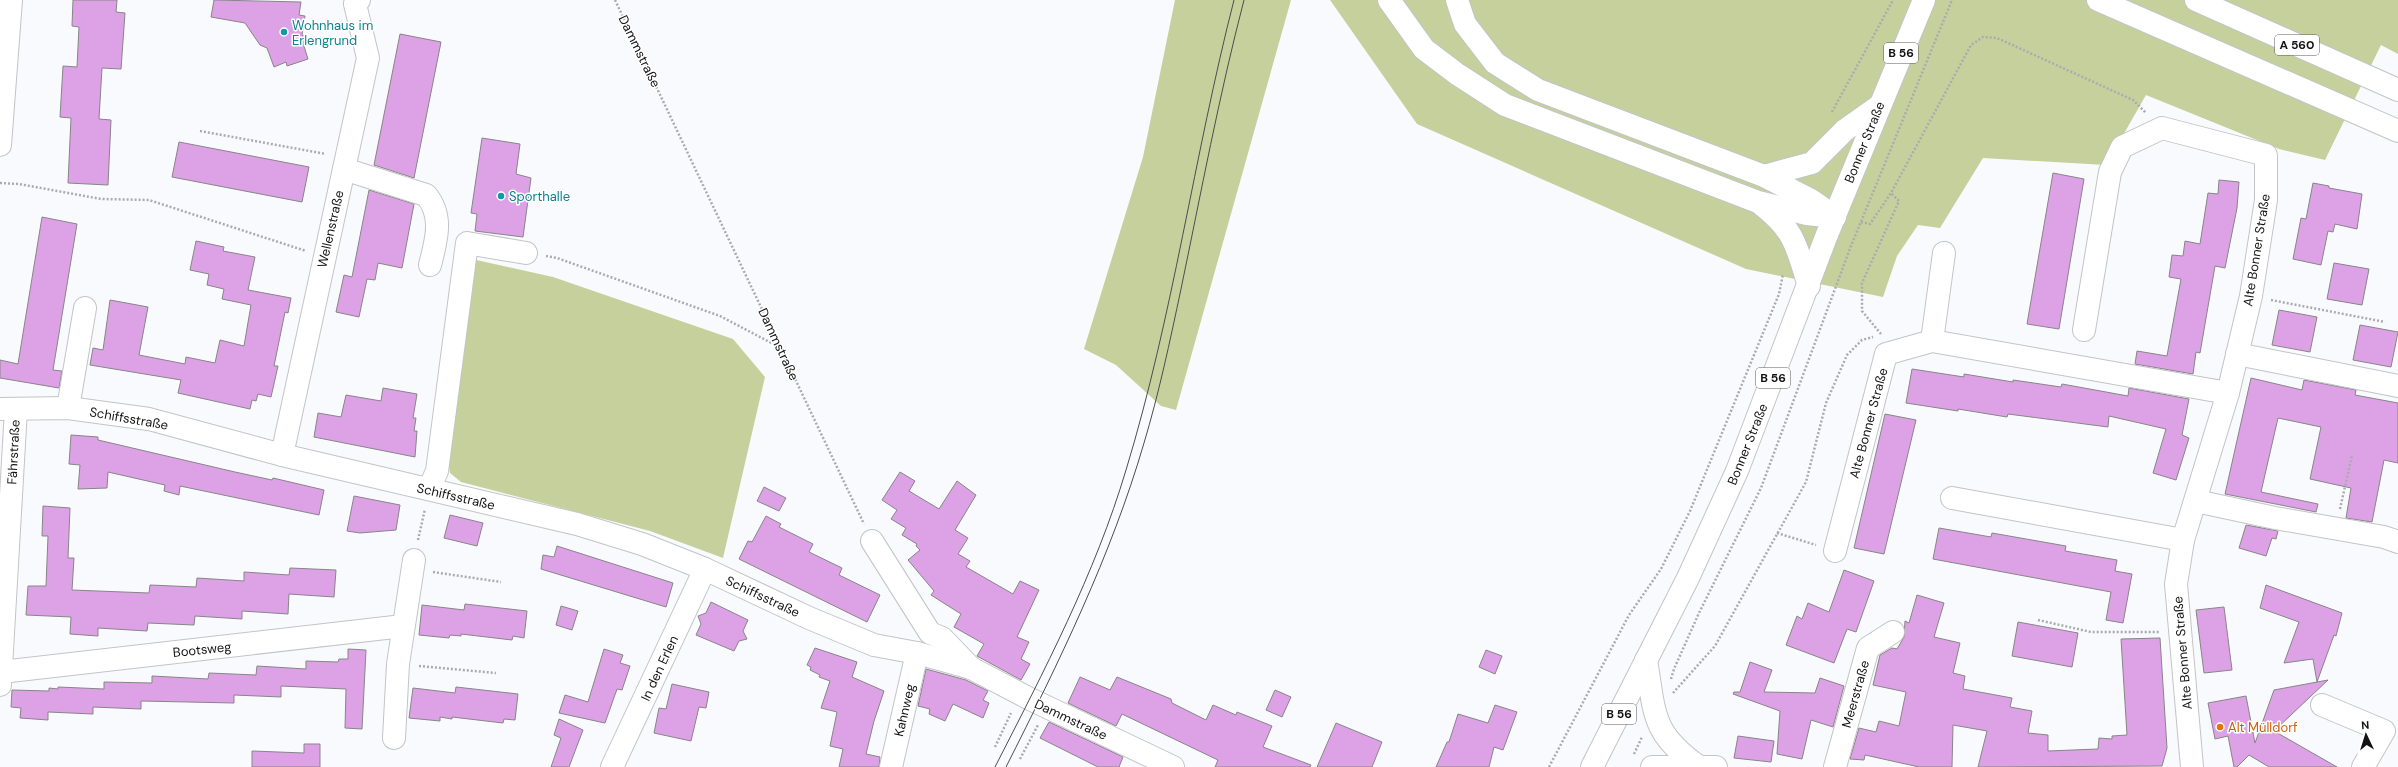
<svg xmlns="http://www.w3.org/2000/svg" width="2398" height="767" font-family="'DM Sans',sans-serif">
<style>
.green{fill:#c6d09d}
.building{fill:#dda2e6;stroke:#878588}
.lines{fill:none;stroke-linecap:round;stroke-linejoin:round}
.minor-casing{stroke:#c3c4c7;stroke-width:24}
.major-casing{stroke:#c3c4c7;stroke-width:24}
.highway-casing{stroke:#c3c4c7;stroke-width:24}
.path{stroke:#aaabae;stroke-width:2.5;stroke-dasharray:2 2;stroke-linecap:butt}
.minor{stroke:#fff;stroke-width:22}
.major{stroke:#fff;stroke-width:22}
.highway{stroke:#fff;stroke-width:22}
.tram{stroke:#4c4c4e;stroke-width:1}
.culture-dot{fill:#0f9aa8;stroke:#fff;stroke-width:1.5}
.food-dot{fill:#e8710a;stroke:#fff;stroke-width:1.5}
.labels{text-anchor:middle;stroke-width:3;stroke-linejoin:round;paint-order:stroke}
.shield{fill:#fff;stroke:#5a5a5a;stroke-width:1}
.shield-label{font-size:12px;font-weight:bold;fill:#131314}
.culture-label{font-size:13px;fill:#0d838f;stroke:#fff;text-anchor:start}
.street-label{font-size:13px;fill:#131314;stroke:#fff}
.food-label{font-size:13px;fill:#c56008;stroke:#fff;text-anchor:start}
</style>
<rect width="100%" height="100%" fill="#f9fafe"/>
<!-- green -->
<g class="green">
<polygon points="1175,0 1291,0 1176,410 1161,406 1116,365 1084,349 1143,157"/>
<polygon points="1330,0 2398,0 2398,54 2381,45 2325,160 2279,149 2146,95 2106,165 1983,158 1940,228 1918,225 1897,256 1883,297 1746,269 1417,124"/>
<polygon points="472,259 553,277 733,339 765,377 723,558 650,531 461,482 450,473 447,455"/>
</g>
<!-- building -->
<g class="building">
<polygon points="73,0 117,0 116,12 125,13 121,69 102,68 99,119 111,120 108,185 68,183 71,118 60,117 63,66 77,67 79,27 72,26"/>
<polygon points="214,0 301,2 299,15 305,16 302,35 306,37 303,43 308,59 287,66 286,62 274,67 267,48 260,45 245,23 211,17"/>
<polygon points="400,34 441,42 414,178 374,165"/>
<polygon points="482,138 520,144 516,174 531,178 523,237 475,231 477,214 471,213"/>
<polygon points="179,142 309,167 302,202 172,177"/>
<polygon points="2053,173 2084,179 2059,329 2027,324"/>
<polygon points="2219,180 2239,182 2237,208 2225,268 2215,266 2200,353 2196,352 2193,374 2135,364 2137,351 2167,356 2181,279 2169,277 2172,255 2183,256 2185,241 2200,244 2208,193 2218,194"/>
<polygon points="2313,183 2329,186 2329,188 2362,194 2357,229 2335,224 2333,232 2328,231 2321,265 2293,259 2301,218 2306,219"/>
<polygon points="369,190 414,204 402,268 378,263 375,280 367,279 359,317 336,312 344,275 352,277"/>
<polygon points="42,217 77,224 53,370 62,371 59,388 0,378 0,360 18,364"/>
<polygon points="196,241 224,247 223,251 255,257 248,290 291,298 288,313 285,312 274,366 278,366 271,397 258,394 256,401 252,400 250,409 178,393 181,380 90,365 93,348 103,350 110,300 148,307 139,355 185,364 186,357 215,363 220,340 244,346 251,305 222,299 224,289 207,285 209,274 190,270"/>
<polygon points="2334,263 2369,269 2362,305 2327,299"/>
<polygon points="2279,310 2317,317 2310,352 2272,345"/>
<polygon points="2360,325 2398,332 2391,367 2353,360"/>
<polygon points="1912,369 1964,377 1964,374 2013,382 2013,380 2061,387 2062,384 2128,396 2129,388 2189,399 2182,435 2189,438 2176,480 2153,473 2166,429 2109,416 2108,427 2008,414 2007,417 1958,409 1958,411 1906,403"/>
<polygon points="2251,378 2302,390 2304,380 2356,390 2355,395 2398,403 2398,463 2384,460 2372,522 2346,518 2351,488 2310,479 2321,427 2278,418 2261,492 2318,504 2316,512 2225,494"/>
<polygon points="383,388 417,394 413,418 416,418 414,431 417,431 415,457 314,437 318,413 341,417 346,395 381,401"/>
<polygon points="1885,414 1916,420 1884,554 1854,548"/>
<polygon points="71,435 98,437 98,440 235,472 272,480 273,478 324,490 319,515 180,486 179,495 164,491 165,485 108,472 107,488 78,489 80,465 69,464"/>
<polygon points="900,472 915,481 909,491 939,509 957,481 976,495 955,530 968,538 958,554 970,561 966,567 1013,594 1020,581 1039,590 1017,637 1029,642 1021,659 1030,664 1021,680 977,656 984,644 954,627 961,614 931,595 934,591 908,560 920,550 916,546 917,544 902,535 906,528 891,519 897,510 882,500"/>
<polygon points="764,487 786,498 779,511 757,501"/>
<polygon points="354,496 400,505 396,530 360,533 347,531"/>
<polygon points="43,506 70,508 68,558 74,558 72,590 149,593 150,585 196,587 197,578 244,581 244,572 289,575 290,568 336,570 334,597 289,594 288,614 242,611 242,619 195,616 194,625 148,623 147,631 98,628 98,636 70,634 71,617 26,615 28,586 46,586 48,536 42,536"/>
<polygon points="450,515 483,523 477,546 444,538"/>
<polygon points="766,516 781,524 779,527 813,544 809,552 842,568 839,575 880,595 867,622 739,559 748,541 752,542"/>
<polygon points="2246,525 2278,531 2276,539 2272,538 2266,556 2239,548"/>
<polygon points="1939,528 1991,537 1992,533 2066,546 2065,551 2117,560 2115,571 2132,574 2123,623 2106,620 2111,592 1933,559"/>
<polygon points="557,546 673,583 666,607 541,569 543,555 554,557"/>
<polygon points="1844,570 1874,581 1856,632 1847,629 1834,663 1786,645 1797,616 1802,619 1808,603 1829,612"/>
<polygon points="2266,585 2342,613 2336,636 2334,635 2317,682 2313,659 2284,663 2299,622 2260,608"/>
<polygon points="1917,595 1944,603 1934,637 1960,643 1953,673 1965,676 1963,689 2012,698 2010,707 2032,711 2028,733 2048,735 2048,751 2098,749 2099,738 2112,739 2112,736 2127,735 2121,639 2160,638 2167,748 2162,766 1978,767 1987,731 1953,725 1952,767 1919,767 1865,755 1864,760 1850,759 1859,728 1876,732 1879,721 1899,726 1906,692 1873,685 1880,655 1892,648 1897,649 1904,637 1905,621 1909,623"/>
<polygon points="711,602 748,620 743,631 747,639 739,641 734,651 696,635 701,624 698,616 706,613"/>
<polygon points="465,604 527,611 524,638 513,636 512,640 461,634 461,636 450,635 449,638 419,635 422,605 464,610"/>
<polygon points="561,606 578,611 572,630 556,625"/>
<polygon points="2224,607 2232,670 2204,673 2196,610"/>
<polygon points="2018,622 2078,633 2072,667 2012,656"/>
<polygon points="815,648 857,662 852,677 884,691 874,721 866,754 880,757 879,767 839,767 843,749 830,746 837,712 821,708 830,681 819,677 820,675 810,670 811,667 807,665"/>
<polygon points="348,649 366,650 362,729 345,728 346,689 281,686 281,697 234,695 234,703 141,701 141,709 93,707 93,714 48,712 48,720 20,718 21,708 11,707 12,690 49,691 49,688 58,689 58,687 104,689 104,682 152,683 152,676 208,679 209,673 256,675 257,666 306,669 306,661 338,662 339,659 348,659"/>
<polygon points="604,649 623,655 620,663 630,666 622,690 617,689 605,723 559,713 565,695 588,702"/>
<polygon points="1486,650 1502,656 1495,674 1479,667"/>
<polygon points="1750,662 1772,670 1764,692 1815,693 1820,678 1844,686 1833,727 1811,720 1802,759 1777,754 1780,711 1733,694 1734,692 1740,692"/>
<polygon points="926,669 966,680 988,691 983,700 989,703 983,718 953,704 945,721 929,714 930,709 918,706"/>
<polygon points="1080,677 1110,690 1117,677 1171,699 1172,703 1206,720 1213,705 1236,715 1237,712 1272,726 1263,747 1311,765 1310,767 1215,767 1218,760 1122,714 1116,726 1068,703"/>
<polygon points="2328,680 2274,731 2337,767 2269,767 2249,755 2237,767 2234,767 2228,736 2215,739 2208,703 2246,696 2255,743 2274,690"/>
<polygon points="672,684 709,692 706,708 699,707 691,741 654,733 659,708 666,709"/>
<polygon points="456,687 518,694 515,720 504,719 503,723 452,717 452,719 440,717 440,721 409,718 413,688 455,693"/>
<polygon points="1275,690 1291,697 1282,717 1266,710"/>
<polygon points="1495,705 1517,712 1503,750 1494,747 1489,767 1436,767 1447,742 1449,742 1458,714 1488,723"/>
<polygon points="559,719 583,730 569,767 551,767 561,738 554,735"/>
<polygon points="1049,722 1123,757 1119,767 1098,767 1040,738"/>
<polygon points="1336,723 1382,742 1372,767 1317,767"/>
<polygon points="1738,736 1774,741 1771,762 1734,758"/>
<polygon points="304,744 320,744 320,767 252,767 252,751 304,753"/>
</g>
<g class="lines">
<defs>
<g id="minor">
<polyline points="0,145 11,0"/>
<path d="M344,169l82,26c18,21 10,46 4,70"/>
<polyline points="2084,330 2110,172 2122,147 2162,128 2266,155 2266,200 2251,296 2228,393 2183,540 2176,584 2192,767"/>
<polyline points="1932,341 1944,253"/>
<polyline points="2237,354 2398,386"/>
<polyline points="68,408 85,308"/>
<polyline points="0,409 68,408 149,419 282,455 577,524 642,544 705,569 809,618 874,645 917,653 971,668 1030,699 1173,767"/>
<polyline points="282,455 368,58 355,4 359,0"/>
<polyline points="429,489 437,471 467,243 526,253"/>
<polyline points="1952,498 2183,540"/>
<polyline points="2196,501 2275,518 2384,537 2398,542"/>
<polyline points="872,541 930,633 942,638 971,668"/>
<polyline points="1835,551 1886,354 1932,341 2228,393"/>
<path d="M1646,660c9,53 5,73 52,106"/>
<polyline points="1,672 403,626"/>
<polyline points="0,685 16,409"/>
<polyline points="2322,705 2384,731 2363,767"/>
<polyline points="394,738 398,664 414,560"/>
<polyline points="612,767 705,569"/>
<polyline points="891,767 917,653"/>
<polyline points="1652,767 1716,767"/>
<polyline points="1835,767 1868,648 1893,632"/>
</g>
<polyline id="major" points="1592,767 1688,578 1737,471 1826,237 1924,0"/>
<g id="highway">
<polyline points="1389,0 1424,49 1457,74 1505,105 1758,202 1807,214 1835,217"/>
<polyline points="1457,0 1465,24 1495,63 1538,90 1764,176 1811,200 1834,216"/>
<polyline points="2098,0 2398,131"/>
<polyline points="2196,0 2398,90"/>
<polyline points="1764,176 1812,163 1845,130 1879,106"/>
<path d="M1762,205c34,27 34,41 47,81"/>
</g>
</defs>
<!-- minor casing -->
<use href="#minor" class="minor-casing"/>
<!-- major casing -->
<use href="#major" class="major-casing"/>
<!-- highway casing -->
<use href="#highway" class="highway-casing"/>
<!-- path -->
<g class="path">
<polyline points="615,0 864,524"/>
<polyline points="1832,112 1893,0"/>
<polyline points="200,131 326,154"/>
<polyline points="0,183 19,184 101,199 149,200 306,251"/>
<polyline points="1861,222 1870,224 1891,193 1971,45 1983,37 1997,38 2133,100 2146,113"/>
<polyline points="546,256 557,258 720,316 781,348"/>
<polyline points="2271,300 2385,322"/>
<polyline points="1881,334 1862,311 1862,283 1899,201 1891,193"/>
<polyline points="2340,509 2352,455"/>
<polyline points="1777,533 1816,545"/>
<polyline points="418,540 425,509"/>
<polyline points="433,572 501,582"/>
<polyline points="2038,620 2091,632 2159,632"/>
<polyline points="419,666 496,673"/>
<polyline points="1671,679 1674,669 1699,613 1761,488 1851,246 1952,0"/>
<polyline points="1673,693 1715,646 1806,482 1826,403 1847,355 1862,340 1873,337"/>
<polyline points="995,747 1011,713"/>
<polyline points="1634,754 1642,737"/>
<polyline points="1020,759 1038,725"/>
<polyline points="1549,767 1629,615 1661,569 1690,511 1779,294 1783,274"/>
</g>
<!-- minor -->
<use href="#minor" class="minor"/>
<!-- major -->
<use href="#major" class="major"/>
<!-- highway -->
<use href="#highway" class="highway"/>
<!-- tram -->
<g class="tram">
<path d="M995,767c49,-96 100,-193 131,-297 47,-154 68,-314 108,-470"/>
<path d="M1006,767c53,-105 105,-211 138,-324 15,-50 26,-102 37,-154 20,-96 38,-193 63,-289"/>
</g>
</g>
<!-- markers -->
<g class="culture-dot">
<circle cx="284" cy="32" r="4"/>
<circle cx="501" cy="196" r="4"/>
</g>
<circle class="food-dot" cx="2220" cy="727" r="4"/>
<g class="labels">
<!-- shield labels -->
<g class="shield">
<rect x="2275" y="35" width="44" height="20" rx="3"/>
<rect x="1884" y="43" width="34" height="20" rx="3"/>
<rect x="1756" y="368" width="34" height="20" rx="3"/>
<rect x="1602" y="704" width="34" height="20" rx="3"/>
</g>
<g class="shield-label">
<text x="2297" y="49">A 560</text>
<text x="1901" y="57">B 56</text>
<text x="1773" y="382">B 56</text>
<text x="1619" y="718">B 56</text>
</g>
<!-- culture labels -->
<g class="culture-label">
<text x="292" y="30">Wohnhaus im<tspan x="292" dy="15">Erlengrund</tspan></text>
<text x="509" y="201">Sporthalle</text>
</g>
<!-- street labels -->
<g class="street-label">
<text transform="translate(640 51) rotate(64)" y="5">Dammstraße</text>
<text transform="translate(1864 142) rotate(-68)" y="5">Bonner Straße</text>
<text transform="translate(330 229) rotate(-77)" y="5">Wellenstraße</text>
<text transform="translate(2256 250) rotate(-81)" y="5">Alte Bonner Straße</text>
<text transform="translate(779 344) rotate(65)" y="5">Dammstraße</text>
<text transform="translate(129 418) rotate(10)" y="5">Schiffsstraße</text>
<text transform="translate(1868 423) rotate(-75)" y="5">Alte Bonner Straße</text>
<text transform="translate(1747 444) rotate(-68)" y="5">Bonner Straße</text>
<text transform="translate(13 452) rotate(-87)" y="5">Fährstraße</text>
<text transform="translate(456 496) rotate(13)" y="5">Schiffsstraße</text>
<text transform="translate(763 596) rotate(25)" y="5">Schiffsstraße</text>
<text transform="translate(202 649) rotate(-6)" y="5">Bootsweg</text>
<text transform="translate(2182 653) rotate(-95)" y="5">Alte Bonner Straße</text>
<text transform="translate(659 668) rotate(-65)" y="5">In den Erlen</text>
<text transform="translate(1855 694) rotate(-74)" y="5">Meerstraße</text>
<text transform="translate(904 710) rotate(-77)" y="5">Kahnweg</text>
<text transform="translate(1071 719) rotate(25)" y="5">Dammstraße</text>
</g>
<!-- food labels -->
<g class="food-label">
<text x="2228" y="732">Alt Mülldorf</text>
</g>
</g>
<!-- north arrow -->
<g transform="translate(2366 735) rotate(356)" stroke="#ffffff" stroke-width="3" paint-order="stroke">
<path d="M0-3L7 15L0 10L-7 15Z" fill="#131314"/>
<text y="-6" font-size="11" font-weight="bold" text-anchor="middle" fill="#131314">N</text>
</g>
</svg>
